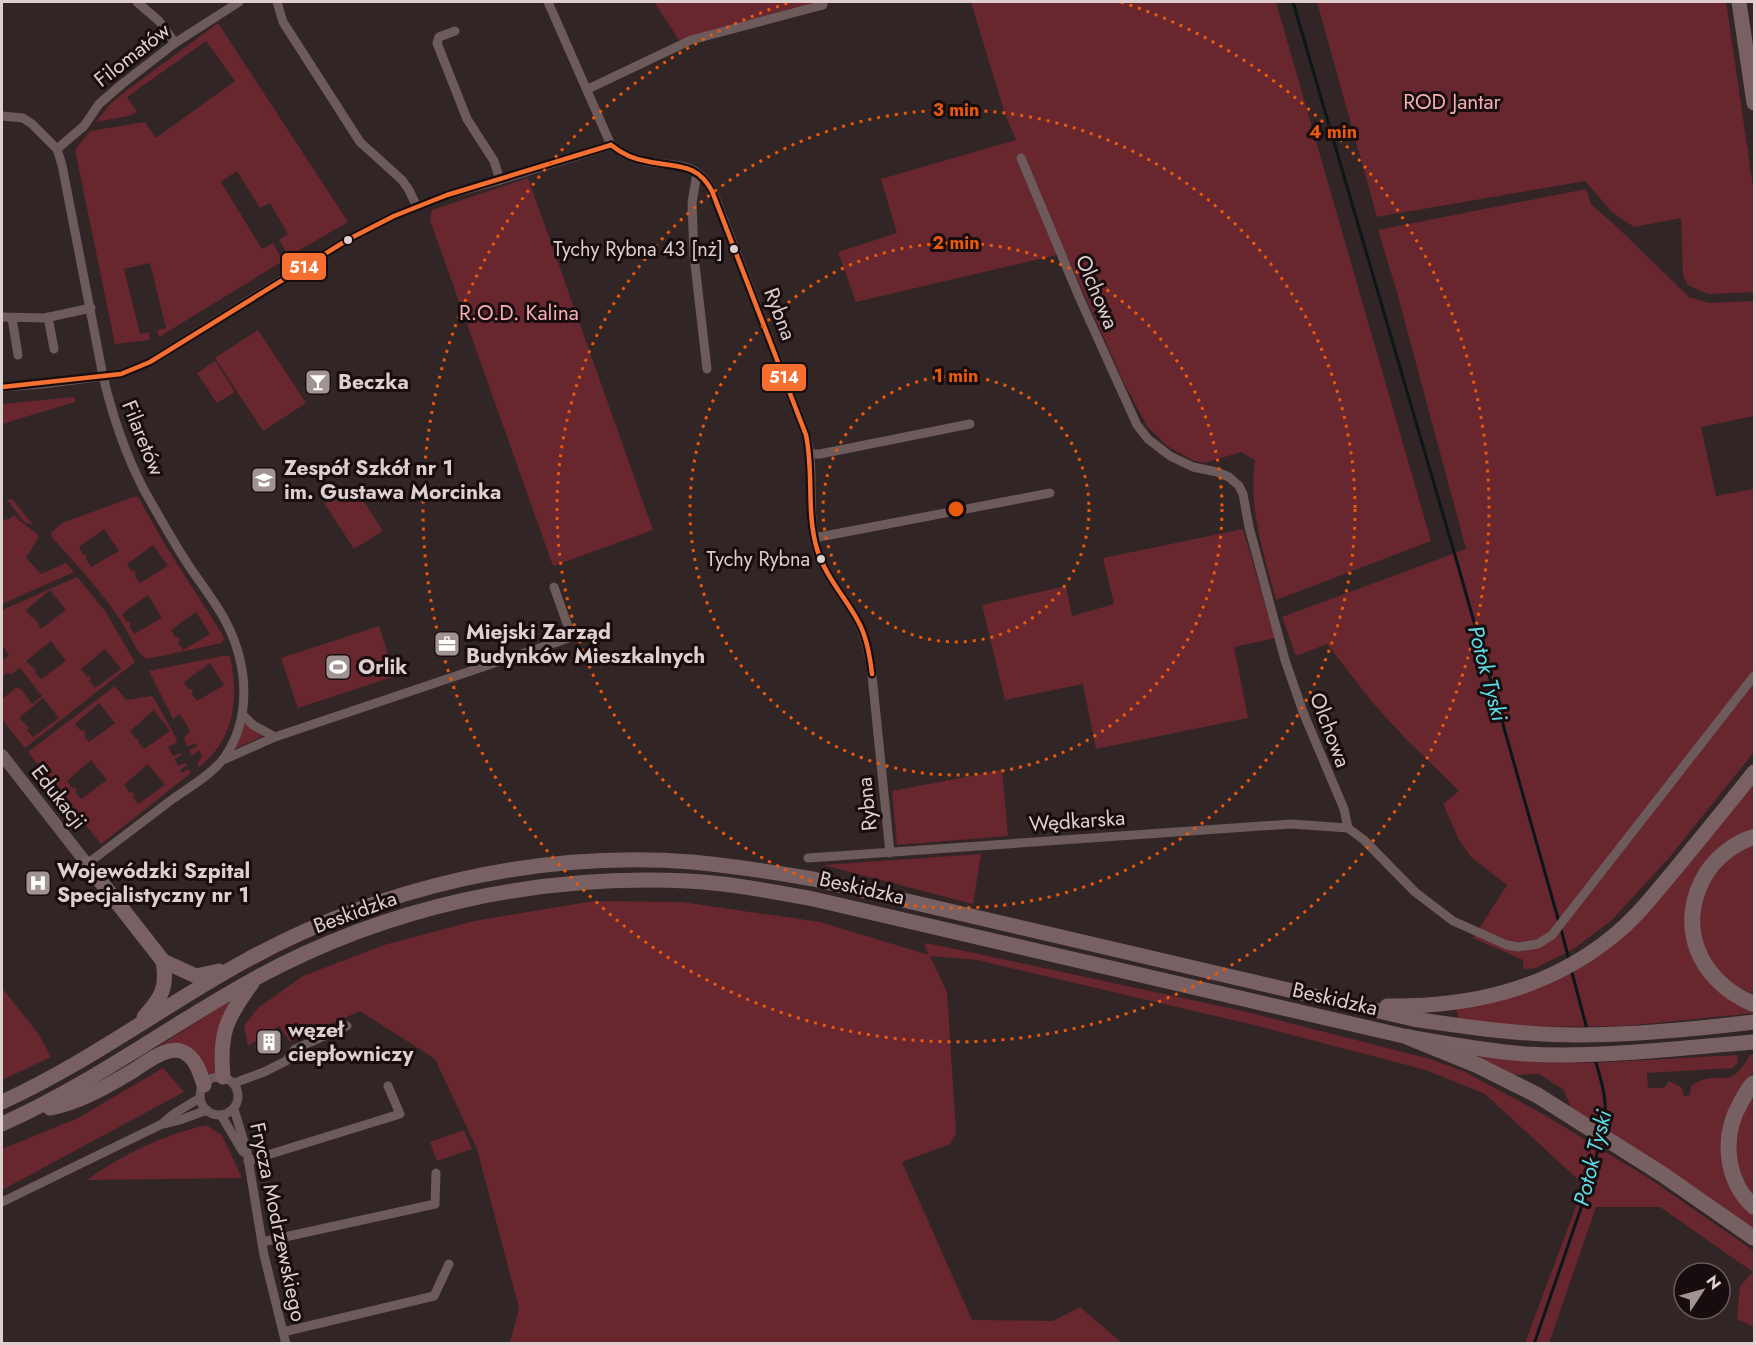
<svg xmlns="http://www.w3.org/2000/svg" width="1756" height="1345" font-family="Jost,sans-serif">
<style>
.green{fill:#68262f;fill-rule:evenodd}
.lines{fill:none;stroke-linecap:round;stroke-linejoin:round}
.stream{stroke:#0a1719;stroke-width:3}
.minor{stroke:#6d5a5b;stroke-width:9}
.tertiary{stroke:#6d5a5b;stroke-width:12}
.primary{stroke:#796163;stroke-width:15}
.trunk{stroke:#766062;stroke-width:16}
.bus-1-casing{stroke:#180d0e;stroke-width:9}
.bus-1{stroke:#f46f30;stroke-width:4.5}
.ring{fill:none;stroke:#e8590c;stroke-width:3;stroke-dasharray:3 6}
.bus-dot{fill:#decece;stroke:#180d0e;stroke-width:2}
.labels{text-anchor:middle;stroke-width:6;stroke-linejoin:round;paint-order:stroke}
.bus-label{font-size:20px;fill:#decece;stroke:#180d0e;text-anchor:end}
.street-label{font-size:21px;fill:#decece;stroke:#180d0e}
.park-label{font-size:21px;fill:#f6aeb2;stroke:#180d0e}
.poi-label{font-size:21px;font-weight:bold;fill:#decece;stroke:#180d0e;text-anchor:start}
.water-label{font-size:22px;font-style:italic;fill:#5bdee8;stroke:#180d0e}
.centre{fill:#e8590c;stroke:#180d0e;stroke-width:3}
.ring-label{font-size:18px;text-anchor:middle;font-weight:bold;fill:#e8590c;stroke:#180d0e;stroke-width:6;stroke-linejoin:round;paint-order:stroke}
.line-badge{stroke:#180d0e;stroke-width:2}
.badge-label{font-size:16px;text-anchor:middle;font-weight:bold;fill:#fff}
</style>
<rect width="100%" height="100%" fill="#322526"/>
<!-- green -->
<g class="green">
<polygon points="654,2 815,2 815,3 679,40"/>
<path d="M971,2h305l155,539 -155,59c-12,-46 -28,-92 -21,-140l-14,-8 -36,11 -13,-3 -25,-14 -20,-20 -23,-43 -57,-127 -10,-1 -201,47 -18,-50 59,-19 -16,-54 135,-39 -11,-26z"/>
<polygon points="1317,2 1726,2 1754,193 1754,292 1708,294 1688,285 1683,275 1681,218 1634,227 1612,212 1585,181 1377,217"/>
<polygon points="218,23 348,222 289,256 279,240 288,234 270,203 260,208 237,171 221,182 262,249 273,243 283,261 159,337 157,330 166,328 150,263 124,269 140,334 149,332 150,340 115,344 75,150 90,131 145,122 156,138 235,81 206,41 127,97 137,112 128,116 96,122 111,103 126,91"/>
<polygon points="528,178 653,530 553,566 430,220 432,210"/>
<polygon points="1586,189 1591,204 1617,227 1689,297 1709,303 1754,301 1754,416 1701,427 1716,496 1754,489 1754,752 1668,859 1612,920 1575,948 1536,968 1523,969 1523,960 1473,938 1507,885 1471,857 1459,840 1443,804 1459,791 1404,737 1373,703 1327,644 1296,656 1282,617 1466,549 1396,289 1378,230"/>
<polygon points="258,330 306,403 263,431 215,358"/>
<polygon points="215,361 235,392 217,403 197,373"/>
<polygon points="74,397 75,402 2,424 2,404"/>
<polygon points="353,485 383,531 354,549 324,503"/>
<path d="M136,496l3,3 28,49 55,86 2,5 -2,4 -75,16c-10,-5 -14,-17 -19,-26 -20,-36 -50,-66 -77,-97l1,-4 10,-9zM104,529l15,22 -28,16 -5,-8 1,-3 -1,-2 -3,1 -4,-8zM153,545l15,21 -28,17 -6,-8 2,-1 -2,-4 -2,2 -5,-8zM148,595l14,23 -28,16 -5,-8 2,-2 -1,-2h-3l-5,-8zM196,612l14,22 -27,16 -5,-8 2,-2 -2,-3 -2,1 -5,-8z"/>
<polygon points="6,498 13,500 33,525 24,522"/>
<path d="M14,515c8,9 17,13 25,21l-13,22 15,16 25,-11 8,9 -72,32v-84l7,-1z"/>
<polygon points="1243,529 1275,638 1234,647 1248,718 1096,749 1083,684 1005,700 982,605 1066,586 1072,616 1114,604 1103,558"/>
<path d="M77,577l28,34 30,51 -110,86 -23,-29v-20l14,-11 5,1 11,15 10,-8 -22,-28 -10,7 -2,-3 -6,5v-16l7,-6 -7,-10v-35zM50,590l16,20 -25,19 -7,-12 -2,1 -6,-8zM51,641l15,20 -25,18 -6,-6 1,-2 -10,-10zM105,649l16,20 -26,19 -6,-7 2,-3 -2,-3 -2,2 -6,-8zM43,698l16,20 -26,19 -6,-7 2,-2 -10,-10z"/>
<polygon points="379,626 395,676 298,708 281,658"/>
<path d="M222,656h8c9,43 5,83 -31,111l-2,-3 5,-7 -3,-7 -7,6 -3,-6 8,-4 -1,-3 -9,4 -3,-9 6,-7 -10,-17 -7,5 -24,-48zM210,663l14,22 -27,16 -6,-8 2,-1 -1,-3 -3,1 -5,-8z"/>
<path d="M115,686l11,14 25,-4 3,2 23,42 -1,3 -8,4 5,9 7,-3 1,2 -6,4 3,7 7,-3 2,2 -7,5 1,3 8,-4 2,4 -90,71 -73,-92zM99,703l16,20 -26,19 -5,-7 2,-2 -3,-3 -2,1 -6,-7zM154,710l16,21 -26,18 -6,-7 1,-3h-3l-6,-8zM91,760l16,20 -26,19 -6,-7 2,-2 -2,-3 -3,1 -5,-7zM148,764l17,21 -27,19 -5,-7 1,-2 -2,-3 -2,1 -6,-8z"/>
<polygon points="244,723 263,736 232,750"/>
<polygon points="1002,770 1008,836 897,845 892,791"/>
<polygon points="1754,777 1754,831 1691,891 1700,969 1754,1013 1625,1026 1517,1027 1459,1019 1456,1009 1513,997 1560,976 1603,951"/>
<polygon points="1754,841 1754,995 1722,978 1702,948 1695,921 1702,896 1719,863"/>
<polygon points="981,854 973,904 823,865"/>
<polygon points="594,901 682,902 820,922 929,955 924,943 946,947 1243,1011 1430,1059 1463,1071 1543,1114 1650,1179 1754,1251 1754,1327 1737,1319 1740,1286 1753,1272 1660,1207 1596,1207 1549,1343 1525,1343 1584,1185 1485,1094 1426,1070 1258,1026 977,960 930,956 947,992 956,1133 950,1144 902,1162 972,1320 1053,1321 1080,1307 1122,1343 510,1343 519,1308 477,1149 435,1059 360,1011 290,1042 279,1026 248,1046 244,1026 258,1008 303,976 384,945 474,921"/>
<polygon points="2,988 38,1033 51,1057 2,1080"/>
<polygon points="228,1002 231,1005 218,1072 207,1075 200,1061 161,1048 159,1046"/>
<path d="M1754,1054v17l-17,21 -14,30v38l24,51 7,5v17l-182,-122 -8,-21 -25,-16 -24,1 -33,-13 -3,-6 111,7 147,-8 1,7 -5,6 -86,5 1,15h16l5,-7 12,6 3,9 6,-1 1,-9c28,-20 37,9 59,-31z"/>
<polygon points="163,1068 184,1092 2,1190 2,1149 78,1118"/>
<polygon points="1754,1089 1754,1197 1736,1167 1735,1135 1739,1117"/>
<path d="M206,1125l16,10 20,43 -155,2c36,-26 76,-45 119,-55z"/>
<polygon points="464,1130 472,1149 437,1161 430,1142"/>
</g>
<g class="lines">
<!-- stream -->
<g class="stream">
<polyline points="1293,2 1459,569 1559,922"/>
<polyline points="1561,929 1569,960"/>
<polyline points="1571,969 1587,1029"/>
<path d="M1595,1059c7,24 14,45 8,70"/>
<polyline points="1534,1344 1591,1179 1600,1141"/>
</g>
<!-- minor -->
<g class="minor">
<polyline points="137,2 159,21 175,43"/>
<polyline points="277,2 283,22 360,142 402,180 409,190 417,207"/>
<path d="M548,2l63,143c10,8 21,13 33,16 23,6 47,-2 64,23 4,6 7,14 10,21l88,230c10,38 0,77 11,114 8,27 28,48 41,72 7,14 10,28 13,44l19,188"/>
<polyline points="455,31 439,37 437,43 467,119 494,161 500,180"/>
<polyline points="588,89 691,40 823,5"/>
<path d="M2,116l21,2 9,6 25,25 5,16 41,211c9,38 22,77 40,112 14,25 28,50 44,75 13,20 29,39 40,61 21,42 25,94 -3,134 -12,16 -34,29 -50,40 -29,22 -58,44 -87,66"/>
<polyline points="57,149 84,126 99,104 122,84 175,43 239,2"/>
<polyline points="1021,158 1080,299 1137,425 1148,439 1170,456 1193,467 1217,472 1229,477 1239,486 1243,494 1249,527 1285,660 1303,712 1344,809 1348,828 1364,840 1415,892 1453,921 1507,945 1518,947 1538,944 1552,935 1754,676"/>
<polyline points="697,173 692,203 694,256 707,369"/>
<polyline points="2,317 45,318 91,308"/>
<polyline points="48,317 54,349"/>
<polyline points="12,318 18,355"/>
<polyline points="2,387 42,384 121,374 150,362 311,262 349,239 394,216 447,195 497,181 611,145"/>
<polyline points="810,454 820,454 970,424"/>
<polyline points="814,538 1050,493"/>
<polyline points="243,715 253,725 275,737"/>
<polyline points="223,760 275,737 569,638 570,632 554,587"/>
<polyline points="808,858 1291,824 1348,828"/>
<circle cx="219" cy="1096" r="19"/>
<polyline points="234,1083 264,1072 286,1061 295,1049 347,1026"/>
<polyline points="234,1109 247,1152 264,1255 286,1344"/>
<polyline points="221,1115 243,1152"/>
<polyline points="164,1124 180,1120 207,1110"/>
<polyline points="248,1161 400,1114 388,1086"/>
<polyline points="2,1202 162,1124 175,1113 200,1098"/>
<polyline points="262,1242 435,1204 436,1173"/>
<polyline points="283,1332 434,1296 449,1264"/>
</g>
<!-- tertiary -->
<polyline class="tertiary" points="2,755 87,864"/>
<!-- primary -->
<g class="primary">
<polyline points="1739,2 1754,103"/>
<polyline points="87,864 163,961 196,976 219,971"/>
<path d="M1387,1006c83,1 159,-16 225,-69 25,-20 45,-46 65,-70 26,-32 52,-63 77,-95"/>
<path d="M144,1017c17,-19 24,-29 19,-56"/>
<path d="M223,1077c-4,-44 3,-58 29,-94"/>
<path d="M2,1102c86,-39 161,-96 243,-141 135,-74 293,-111 447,-99 41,4 81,10 121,17l600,140c54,8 108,16 164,16 59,0 119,-6 177,-13"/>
<path d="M50,1108c28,-5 56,-21 81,-36 10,-6 21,-15 32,-19 5,-2 12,-4 18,-2 14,5 19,21 23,34"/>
<path d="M2,1124c90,-40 168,-99 254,-146 132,-72 282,-104 432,-97 41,2 81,10 121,17l599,139c39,7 78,14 118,17 76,4 153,-6 228,-12"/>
</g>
<!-- trunk -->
<g class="trunk">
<path d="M1754,837c-18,5 -36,19 -47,35 -33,53 -8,110 47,132"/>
<polyline points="1408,1037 1477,1065 1537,1095 1662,1174 1754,1238"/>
<path d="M1754,1083c-6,5 -9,12 -13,19 -20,34 -16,78 13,105"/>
</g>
<defs>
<g id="bus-1">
<path d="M611,145c10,8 22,14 35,16 28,7 50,0 66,30l94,244c8,38 0,77 11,114 8,27 28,48 41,72 9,16 12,35 14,53"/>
<polyline points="2,387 121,374 150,362 349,239 394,216 447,195 611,145"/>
</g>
</defs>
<!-- bus-1 casing -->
<use href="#bus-1" class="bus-1-casing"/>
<!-- bus-1 -->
<use href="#bus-1" class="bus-1"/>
</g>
<!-- distance rings -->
<g class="ring">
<circle cx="956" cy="509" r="133"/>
<circle cx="956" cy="509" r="266"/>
<circle cx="956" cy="509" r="399"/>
<path d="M1121 2A533 533 0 1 1 791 2"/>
</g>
<!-- icons -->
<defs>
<symbol id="bar-square" viewBox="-11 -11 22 22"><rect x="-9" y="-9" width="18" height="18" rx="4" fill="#a29393" stroke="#180d0e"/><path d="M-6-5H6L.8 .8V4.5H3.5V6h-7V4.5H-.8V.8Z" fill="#fff"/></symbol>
<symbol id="school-square" viewBox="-11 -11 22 22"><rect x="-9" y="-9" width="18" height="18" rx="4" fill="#a29393" stroke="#180d0e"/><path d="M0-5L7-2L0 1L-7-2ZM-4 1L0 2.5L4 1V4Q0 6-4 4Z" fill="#fff"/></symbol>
<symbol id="office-square" viewBox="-11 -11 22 22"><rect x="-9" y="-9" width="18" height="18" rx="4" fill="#a29393" stroke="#180d0e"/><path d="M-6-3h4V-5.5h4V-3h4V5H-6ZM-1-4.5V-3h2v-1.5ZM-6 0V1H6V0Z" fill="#fff"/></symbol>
<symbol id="stadium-square" viewBox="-11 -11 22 22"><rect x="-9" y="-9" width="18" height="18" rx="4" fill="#a29393" stroke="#180d0e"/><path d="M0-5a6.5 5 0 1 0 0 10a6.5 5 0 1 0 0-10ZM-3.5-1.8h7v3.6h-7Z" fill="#fff"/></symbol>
<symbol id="hospital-square" viewBox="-11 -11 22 22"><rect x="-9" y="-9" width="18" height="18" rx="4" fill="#a29393" stroke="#180d0e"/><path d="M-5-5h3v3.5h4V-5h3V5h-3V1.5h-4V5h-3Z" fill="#fff"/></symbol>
<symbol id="building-square" viewBox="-11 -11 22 22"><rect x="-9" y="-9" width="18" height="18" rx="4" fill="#a29393" stroke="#180d0e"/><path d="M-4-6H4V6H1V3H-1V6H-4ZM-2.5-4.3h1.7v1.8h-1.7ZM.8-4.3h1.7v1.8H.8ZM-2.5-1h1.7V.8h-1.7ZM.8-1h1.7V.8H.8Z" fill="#fff"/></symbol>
</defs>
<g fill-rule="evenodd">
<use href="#bar-square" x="303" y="367" width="30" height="30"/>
<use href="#school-square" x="249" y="465" width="30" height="30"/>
<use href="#office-square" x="432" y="629" width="30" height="30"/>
<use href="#stadium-square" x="323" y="652" width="30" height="30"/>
<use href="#hospital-square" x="23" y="868" width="30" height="30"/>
<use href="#building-square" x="254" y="1027" width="30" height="30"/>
</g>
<!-- markers -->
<g class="bus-dot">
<circle cx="348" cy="240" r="5"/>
<circle cx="734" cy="249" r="5"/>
<circle cx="821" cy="559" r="5"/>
</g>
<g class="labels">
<!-- bus labels -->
<g class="bus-label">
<text x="723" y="256">Tychy Rybna 43 [nż]</text>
<text x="810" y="566">Tychy Rybna</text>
</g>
<!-- street labels -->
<g class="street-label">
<text transform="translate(132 55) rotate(-38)" y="7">Filomatów</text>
<text transform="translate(1097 292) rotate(67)" y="7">Olchowa</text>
<text transform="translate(780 314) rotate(69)" y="7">Rybna</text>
<text transform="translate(143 438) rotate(68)" y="7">Filaretów</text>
<text transform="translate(1330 730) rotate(69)" y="7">Olchowa</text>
<text transform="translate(59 797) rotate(52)" y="7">Edukacji</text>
<text transform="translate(867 804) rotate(-96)" y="7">Rybna</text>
<text transform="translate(1077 821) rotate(-4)" y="7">Wędkarska</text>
<text transform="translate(862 888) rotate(13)" y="7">Beskidzka</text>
<text transform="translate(355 912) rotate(-20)" y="7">Beskidzka</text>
<text transform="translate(1335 999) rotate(13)" y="7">Beskidzka</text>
<text transform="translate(278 1222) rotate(78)" y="7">Frycza Modrzewskiego</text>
</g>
<!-- park labels -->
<g class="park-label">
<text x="1452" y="109">ROD Jantar</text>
<text x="519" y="320">R.O.D. Kalina</text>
</g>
<!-- poi labels -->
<g class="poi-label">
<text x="338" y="389">Beczka</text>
<text x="284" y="475">Zespół Szkół nr 1<tspan x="284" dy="24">im. Gustawa Morcinka</tspan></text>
<text x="466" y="639">Miejski Zarząd<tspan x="466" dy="24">Budynków Mieszkalnych</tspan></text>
<text x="358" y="674">Orlik</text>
<text x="57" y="878">Wojewódzki Szpital<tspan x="57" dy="24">Specjalistyczny nr 1</tspan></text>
<text x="288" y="1037">węzeł<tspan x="288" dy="24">ciepłowniczy</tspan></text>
</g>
<!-- water labels -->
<g class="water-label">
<text transform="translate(1488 673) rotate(75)" y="8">Potok Tyski</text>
<text transform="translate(1592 1158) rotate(-76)" y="8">Potok Tyski</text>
</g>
</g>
<circle cx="956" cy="509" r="9" class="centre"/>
<g class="ring-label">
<text x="956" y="116">3 min</text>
<text x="1333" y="138">4 min</text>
<text x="956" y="249">2 min</text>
<text x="956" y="382">1 min</text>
</g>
<g class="line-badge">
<rect x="281" y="252" width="46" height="29" rx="6" fill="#f46f30"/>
<rect x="761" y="363" width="46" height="29" rx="6" fill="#f46f30"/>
</g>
<g class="badge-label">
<text x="304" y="273">514</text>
<text x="784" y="383">514</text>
</g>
<!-- border -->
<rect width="1756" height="1345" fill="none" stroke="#decece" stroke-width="6"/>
<!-- north arrow -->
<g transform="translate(1702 1291) rotate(54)"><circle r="28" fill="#180d0e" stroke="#675a5b" stroke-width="1.5"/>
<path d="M0-4.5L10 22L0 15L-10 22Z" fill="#a29393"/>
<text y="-9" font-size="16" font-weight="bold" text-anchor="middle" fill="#decece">N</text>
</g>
</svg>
